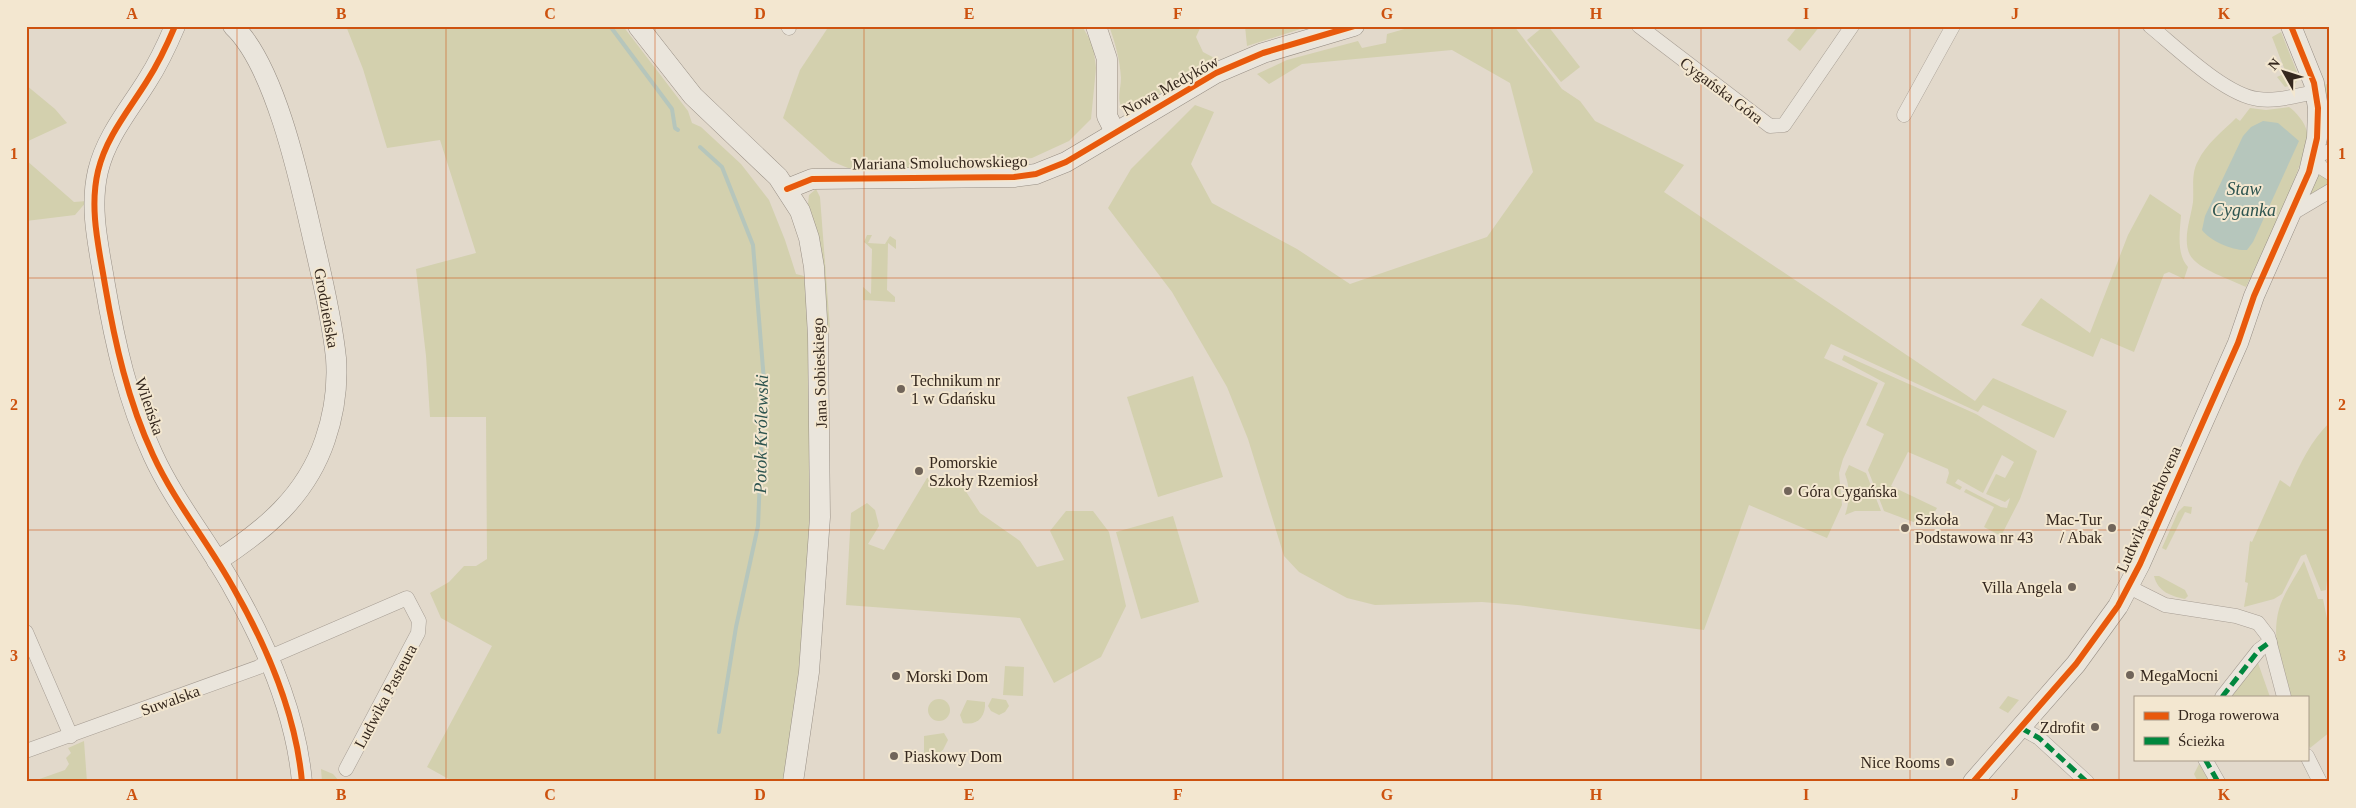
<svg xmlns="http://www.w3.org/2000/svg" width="2356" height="808" font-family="Georgia,serif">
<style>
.green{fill:#d3d0ae}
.water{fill:#b6c6bc}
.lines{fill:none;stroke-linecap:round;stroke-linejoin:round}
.stream{stroke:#b6c6bc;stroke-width:4}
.street-casing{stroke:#a79e94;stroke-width:15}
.secondary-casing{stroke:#978e84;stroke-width:21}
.street{stroke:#eae5dc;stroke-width:14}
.secondary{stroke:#eae5dc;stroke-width:20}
.quiet{stroke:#00873e;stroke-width:5;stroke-dasharray:10 5;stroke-linecap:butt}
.cycleway-casing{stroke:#f3e7d0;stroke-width:9}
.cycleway{stroke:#e8590c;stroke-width:6}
.grid{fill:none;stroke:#cd520f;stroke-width:1;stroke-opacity:0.55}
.poi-dot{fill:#71655a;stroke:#f3e7d0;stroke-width:2}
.labels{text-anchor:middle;stroke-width:4;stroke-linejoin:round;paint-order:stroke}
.street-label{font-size:16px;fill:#34271d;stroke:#f3e7d0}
.poi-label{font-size:16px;fill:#34271d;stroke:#f3e7d0;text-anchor:start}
.water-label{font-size:18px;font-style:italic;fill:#2d544f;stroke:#f3e7d0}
.neatline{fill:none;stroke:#cd520f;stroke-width:2}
.grid-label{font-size:16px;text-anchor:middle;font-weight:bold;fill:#cd520f}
</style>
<rect width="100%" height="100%" fill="#e2d9cb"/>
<!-- green -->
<g class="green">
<polygon points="346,26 623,26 688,111 692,123 701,127 741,164 769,200 785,240 796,274 804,276 807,302 811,400 809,582 801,672 785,782 454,782 427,767 492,646 441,618 430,593 449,582 464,566 476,566 487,559 486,417 430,417 426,356 416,269 476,253 440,140 387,148 363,69"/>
<polygon points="829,26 1082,26 1093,45 1096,68 1091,119 1069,141 1032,158 934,168 848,168 831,161 783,118 800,70"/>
<path d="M1109,26h92l-5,11 7,15 15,8c-19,9 -80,50 -95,49 -7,-9 -2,-20 -2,-31 -1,-18 -6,-36 -12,-52z"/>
<polygon points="1245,26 1310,26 1247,46"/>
<polygon points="1415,26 1514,26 1562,89 1580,101 1595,121 1684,165 1664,192 1975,401 1993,378 2067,411 2054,438 1983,405 1978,412 1831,344 1824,358 1878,383 1843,459 1839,473 1842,505 1827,538 1749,505 1704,630 1518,605 1482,602 1375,605 1347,598 1299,572 1284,556 1248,439 1227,387 1172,292 1108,208 1131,169 1195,105 1214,112 1191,164 1212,203 1297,249 1350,284 1487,237 1533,172 1510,83 1452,50 1302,64 1269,84 1257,74 1287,60 1358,41 1362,48 1386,43 1387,34"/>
<polygon points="1544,26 1548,26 1580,67 1561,82 1527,40"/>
<polygon points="1798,26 1820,26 1800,51 1787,40"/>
<polygon points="2281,32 2299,77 2295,84 2285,87 2277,77 2286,73 2272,37"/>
<polygon points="2327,84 2330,87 2330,123 2324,85"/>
<polygon points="26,85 55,109 67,123 26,142"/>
<path d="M2289,107c7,5 16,15 18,25 4,22 -49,129 -61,155 -14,-7 -49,-18 -56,-32 -8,-16 1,-37 3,-53 1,-14 -2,-29 5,-41 8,-17 25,-30 38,-43l4,3 10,-13 16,2z"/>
<polygon points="26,160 74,202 87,201 75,215 26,221"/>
<polygon points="2317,171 2330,180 2330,184 2308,198"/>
<polygon points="816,189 820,197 830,328 826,326 816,235 808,204 809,195"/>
<path d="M2150,194l31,21c-1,16 -5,39 7,52l-4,12 -15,-7 -5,2 -30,78 -33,-14 -8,19 -72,-32 20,-27 49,35 38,-98z"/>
<polygon points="867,235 872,235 868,243 885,244 890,236 896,240 896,249 888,243 887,290 895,297 895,302 863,300 863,287 871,294 872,249 864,242"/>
<polygon points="1844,355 1976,414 2037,451 2020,499 2001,536 1984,527 1994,507 1964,492 1966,489 2001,507 2007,508 2010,498 2005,502 1986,494 1996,474 2005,478 2014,462 2002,455 1983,493 1958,479 1955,483 1962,487 1960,490 1946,483 1949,473 1948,469 1908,452 1891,486 1937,508 1932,517 1916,523 1884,511 1868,470 1884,434 1866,425 1885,383 1842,360"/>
<polygon points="1193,376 1223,477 1158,497 1127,397"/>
<path d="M2330,422v128l-4,40 -5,1 -15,-37 -5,2 -19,38 -8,5 -30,8 4,-24 -3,-1 5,-41 2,1 28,-62 10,7c10,-24 21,-46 40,-65z"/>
<path d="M1849,465l17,8 15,38h-26l-10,4c5,-14 5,-27 0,-41z"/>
<polygon points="939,476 961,484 980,513 1020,541 1037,567 1064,560 1050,531 1066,511 1093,511 1109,532 1126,606 1101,657 1054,683 1020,618 846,605 851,513 867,503 875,510 879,526 868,544 884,550 927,478"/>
<polygon points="2184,506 2192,507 2191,514 2185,512 2166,550 2162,548 2178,512"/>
<polygon points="1173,516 1199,602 1141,619 1116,532"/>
<path d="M2304,561l14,38h5l7,34v99l-20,16 -3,-7v-44h-17c-9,-28 -19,-59 -11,-88 5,-17 17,-33 25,-48z"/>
<path d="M2154,576h5l26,14 3,6 -3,3c-14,-3 -27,-7 -31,-23z"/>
<polygon points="2257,660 2270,697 2227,697"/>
<polygon points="1005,666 1024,667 1023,696 1003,695"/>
<polygon points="2008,696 2019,700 2008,713 1999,708"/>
<polygon points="992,698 1006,700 1009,706 1005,712 999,715 991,711 988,706"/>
<circle cx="939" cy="710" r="11"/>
<path d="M967,700l18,2c1,15 -8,24 -22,21l-3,-8z"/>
<polygon points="944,733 948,740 943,750 936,755 924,754 924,736"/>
<polygon points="84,741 87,782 31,782 65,770 69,764 66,758 71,753 68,748"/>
<polygon points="2199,764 2210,782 2198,782 2194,774"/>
<polygon points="321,769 333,774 340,782 322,782"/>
</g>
<!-- water -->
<path class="water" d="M2263,121l15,2 21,18 -46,101 -6,8c-14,1 -37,-9 -45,-20l3,-14 38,-80 8,-9z"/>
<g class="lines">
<!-- stream -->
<g class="stream">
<polyline points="610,26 672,109 675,128 678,130"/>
<polyline points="700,147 722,167 753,245 764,381 758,526 736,627 719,732"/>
</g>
<defs>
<g id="street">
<polyline points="788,26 789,28"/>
<polyline points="1639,26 1770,126 1784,125 1852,26"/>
<path d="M2150,26c27,22 75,69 108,73 19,3 39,-4 58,-7"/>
<polyline points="1904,115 1953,26"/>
<polyline points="2330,151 2313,157 2322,168 2330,173"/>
<polyline points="2291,214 2330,191"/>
<polyline points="2129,587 2165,605 2236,616 2258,623 2268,636 2284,697"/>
<polyline points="26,632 71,736"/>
<polyline points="2222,697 2259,650 2270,642"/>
<polyline points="2021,728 2039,738 2087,782"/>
<polyline points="26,751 259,667 277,654 407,598 419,621 418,633 346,769"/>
<polyline points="2307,756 2320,782"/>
<polyline points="2205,759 2218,782"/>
</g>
<g id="secondary">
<path d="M175,26c-8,19 -17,38 -28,55 -18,29 -41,56 -49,90 -9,38 1,77 7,114 10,59 23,116 48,170 22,48 56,88 81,134 33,58 62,126 68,193"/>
<polyline points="638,26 693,96 778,177 800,211 809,238 814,267 818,336 820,517 809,672 793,782"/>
<polyline points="1096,26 1107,59 1107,116 1115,132"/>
<polyline points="787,189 812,179 1014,177 1036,174 1066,162 1216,73 1263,53 1354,26"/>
<path d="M217,561c48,-31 89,-65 108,-121 9,-26 13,-54 11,-82 -4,-38 -13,-77 -22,-115 -13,-57 -38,-177 -81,-217"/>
<polyline points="1973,782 2076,664 2118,606 2140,564 2238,343 2254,296 2309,172 2317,138 2318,108 2314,83 2291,26"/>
</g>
</defs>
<!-- street casing -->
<use href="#street" class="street-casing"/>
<!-- secondary casing -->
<use href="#secondary" class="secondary-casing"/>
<!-- street -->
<use href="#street" class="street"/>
<!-- secondary -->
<use href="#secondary" class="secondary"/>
<!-- quiet -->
<g class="quiet">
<polyline points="2222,697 2259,650 2270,642"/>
<polyline points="2021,728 2039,738 2087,782"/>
<polyline points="2205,759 2218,782"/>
</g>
<defs>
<g id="cycleway">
<path d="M175,26c-8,19 -17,38 -28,55 -18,29 -41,56 -49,90 -9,38 1,77 7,114 10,59 23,116 48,170 22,48 56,88 81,134 33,58 62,126 68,193"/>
<polyline points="787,189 812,179 1014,177 1036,174 1066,162 1216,73 1263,53 1354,26"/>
<polyline points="1973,782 2076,664 2118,606 2140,564 2238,343 2254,296 2309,172 2317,138 2318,108 2314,83 2291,26"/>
</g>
</defs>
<!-- cycleway casing -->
<use href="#cycleway" class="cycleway-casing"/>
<!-- cycleway -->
<use href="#cycleway" class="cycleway"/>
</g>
<!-- grid -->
<path class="grid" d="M237,26v756M446,26v756M655,26v756M864,26v756M1073,26v756M1283,26v756M1492,26v756M1701,26v756M1910,26v756M2119,26v756M26,278h2304M26,530h2304"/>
<!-- markers -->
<g class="poi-dot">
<circle cx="901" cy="389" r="5"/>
<circle cx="919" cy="471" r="5"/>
<circle cx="1788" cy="491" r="5"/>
<circle cx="1905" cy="528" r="5"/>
<circle cx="2112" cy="528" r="5"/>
<circle cx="2072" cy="587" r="5"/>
<circle cx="2130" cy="675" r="5"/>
<circle cx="896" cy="676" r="5"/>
<circle cx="2095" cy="727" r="5"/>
<circle cx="894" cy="756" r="5"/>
<circle cx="1950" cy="762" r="5"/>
</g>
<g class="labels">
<!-- street labels -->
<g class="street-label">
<text transform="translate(1170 85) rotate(-29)" y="6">Nowa Medyków</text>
<text transform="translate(1722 90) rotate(37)" y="6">Cygańska Góra</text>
<text transform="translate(940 162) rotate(-1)" y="6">Mariana Smoluchowskiego</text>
<text transform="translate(327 308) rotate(80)" y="6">Grodzieńska</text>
<text transform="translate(819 373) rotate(-92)" y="6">Jana Sobieskiego</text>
<text transform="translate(150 406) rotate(71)" y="6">Wileńska</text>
<text transform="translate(2148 509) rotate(-66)" y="6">Ludwika Beethovena</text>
<text transform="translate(385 696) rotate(-62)" y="6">Ludwika Pasteura</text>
<text transform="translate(170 700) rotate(-20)" y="6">Suwalska</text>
</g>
<!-- poi labels -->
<g class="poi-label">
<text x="911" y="386">Technikum nr<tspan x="911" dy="18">1 w Gdańsku</tspan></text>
<text x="929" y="468">Pomorskie<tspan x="929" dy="18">Szkoły Rzemiosł</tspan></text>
<text x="1798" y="497">Góra Cygańska</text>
<text x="1915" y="525">Szkoła<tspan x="1915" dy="18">Podstawowa nr 43</tspan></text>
<text x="2102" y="525" text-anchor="end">Mac-Tur<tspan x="2102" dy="18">/ Abak</tspan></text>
<text x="2062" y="593" text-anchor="end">Villa Angela</text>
<text x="2140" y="681">MegaMocni</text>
<text x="906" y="682">Morski Dom</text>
<text x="2085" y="733" text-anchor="end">Zdrofit</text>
<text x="904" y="762">Piaskowy Dom</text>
<text x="1940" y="768" text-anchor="end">Nice Rooms</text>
</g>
<!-- water labels -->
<g class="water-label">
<text x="2244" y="195">Staw<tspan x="2244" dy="21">Cyganka</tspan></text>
<text transform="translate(761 434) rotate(-89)" y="6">Potok Królewski</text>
</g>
</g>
<!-- border -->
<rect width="2356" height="808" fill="none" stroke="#f3e7d0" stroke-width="55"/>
<!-- legend -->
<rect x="2134" y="696" width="175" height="65" fill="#f3e7d0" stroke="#a79a88"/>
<rect x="2144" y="712" width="25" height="8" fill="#e8590c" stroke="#a79a88"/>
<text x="2178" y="720" font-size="15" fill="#34271d">Droga rowerowa</text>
<rect x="2144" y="737" width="25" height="8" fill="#00873e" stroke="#a79a88"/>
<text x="2178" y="746" font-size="15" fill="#34271d">Ścieżka</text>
<!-- north arrow -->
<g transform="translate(2284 72) rotate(309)" stroke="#f3e7d0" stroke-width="4" paint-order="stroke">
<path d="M0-4L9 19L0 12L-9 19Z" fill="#34271d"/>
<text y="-8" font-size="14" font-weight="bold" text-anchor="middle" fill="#34271d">N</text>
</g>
<rect x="28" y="28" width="2300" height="752" class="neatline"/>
<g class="grid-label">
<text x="132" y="19">A</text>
<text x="341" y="19">B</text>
<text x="550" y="19">C</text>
<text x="760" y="19">D</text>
<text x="969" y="19">E</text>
<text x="1178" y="19">F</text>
<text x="1387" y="19">G</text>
<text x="1596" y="19">H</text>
<text x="1806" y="19">I</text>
<text x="2015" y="19">J</text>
<text x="2224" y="19">K</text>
<text x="14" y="159">1</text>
<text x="2342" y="159">1</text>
<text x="14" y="410">2</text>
<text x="2342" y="410">2</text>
<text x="14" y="661">3</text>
<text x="2342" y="661">3</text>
<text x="132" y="800">A</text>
<text x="341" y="800">B</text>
<text x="550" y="800">C</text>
<text x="760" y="800">D</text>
<text x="969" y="800">E</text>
<text x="1178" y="800">F</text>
<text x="1387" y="800">G</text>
<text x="1596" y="800">H</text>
<text x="1806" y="800">I</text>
<text x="2015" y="800">J</text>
<text x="2224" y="800">K</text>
</g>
</svg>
